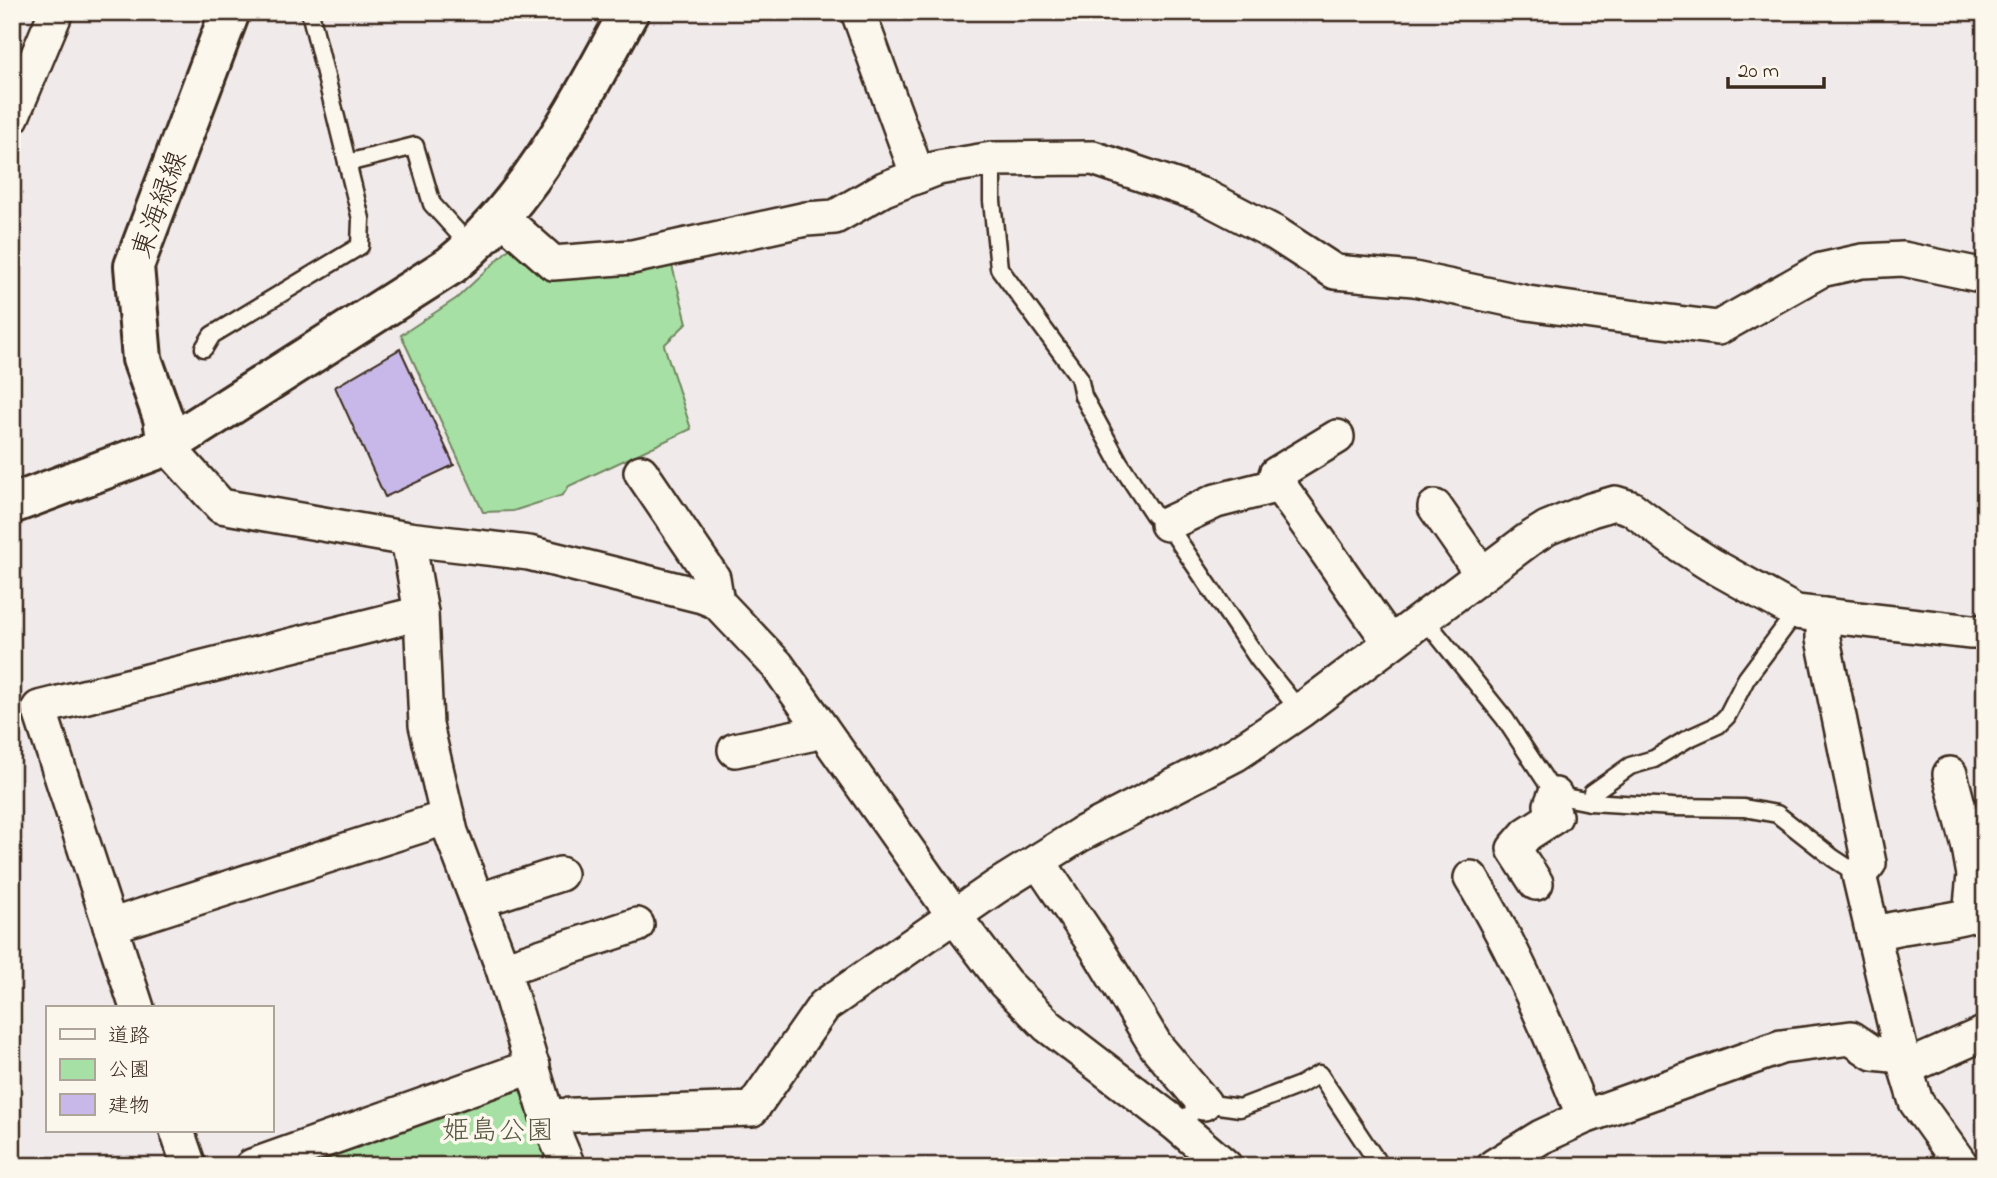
<svg xmlns="http://www.w3.org/2000/svg" width="1997" height="1178" font-family="'Indie Flower','Klee One',sans-serif">
<style>
.green{fill:#a7e0a4;stroke:#718561;stroke-width:2}
.building{fill:#c7b8e9;stroke:#3b2a1e;stroke-width:2}
.lines{fill:none;stroke-linecap:round;stroke-linejoin:round}
.lane-casing{stroke:#3b2a1e;stroke-width:21}
.street-casing{stroke:#3b2a1e;stroke-width:38}
.secondary-casing{stroke:#3b2a1e;stroke-width:44}
.lane{stroke:#fbf7ec;stroke-width:16}
.street{stroke:#fbf7ec;stroke-width:33}
.secondary{stroke:#fbf7ec;stroke-width:38}
.labels{text-anchor:middle;stroke-width:7;stroke-linejoin:round;paint-order:stroke}
.street-label{font-size:28px;fill:#3b2a1e;stroke:#fbf7ec}
.park-label{font-size:28px;fill:#565840;stroke:#fbf7ec}
</style>
<rect width="100%" height="100%" fill="#f1eaeb"/>
<filter id="ink" filterUnits="userSpaceOnUse"><feTurbulence type="fractalNoise" baseFrequency=".0143" numOctaves="2"/><feDisplacementMap in="SourceGraphic" scale="14" xChannelSelector="R" yChannelSelector="G"/><feConvolveMatrix kernelMatrix="1 2 1 2 8 2 1 2 1" color-interpolation-filters="sRGB"/></filter>
<g filter="url(#ink)">
<!-- green -->
<g class="green">
<polygon points="510,248 543,276 634,270 671,262 687,323 664,345 691,429 569,486 563,495 513,511 483,512 401,335 457,298"/>
<polygon points="523,1080 554,1166 332,1166 328,1154"/>
</g>
<!-- building -->
<polygon class="building" points="400,349 454,465 385,497 335,387"/>
<g class="lines">
<defs>
<g id="lane">
<polyline points="992,159 992,201 999,268 1079,377 1083,396 1119,462 1154,515 1167,524 1259,660 1300,711"/>
<polyline points="347,163 415,146 432,204 472,248"/>
<polyline points="204,348 212,335 360,246 361,219 310,12"/>
<polyline points="1423,617 1505,719 1555,795 1590,802 1673,807 1744,808 1777,814 1833,858 1859,875"/>
<polyline points="1590,802 1592,793 1630,766 1654,759 1687,739 1718,725 1727,716 1746,679 1796,612"/>
<polyline points="1177,1125 1204,1103 1240,1108 1300,1085 1319,1074 1380,1166"/>
</g>
<g id="street">
<polyline points="858,12 918,176"/>
<polyline points="12,117 56,12"/>
<polyline points="500,216 553,263 632,257 806,219 835,217 884,189 938,168 992,159 1093,158 1202,195 1275,233 1335,272 1414,279 1528,303 1606,314 1718,328 1821,270 1862,261 1903,259 1985,276"/>
<polyline points="167,446 221,506 408,539 529,553 702,596 717,602 777,665 955,917 1005,983 1048,1026 1177,1125 1225,1166"/>
<polyline points="641,472 713,578 717,602"/>
<polyline points="1279,485 1276,474 1337,437"/>
<polyline points="1435,507 1481,573"/>
<path d="M1167,524l49,-23 63,-16c39,52 73,105 111,157"/>
<polyline points="408,539 421,613 426,725 451,832 503,969 547,1116 568,1166"/>
<polyline points="1823,615 1823,639 1869,863 1859,875 1902,1056 1916,1102 1962,1166"/>
<polyline points="735,750 810,734 821,728"/>
<polyline points="1038,861 1096,947 1156,1046 1204,1103"/>
<path d="M1471,878c46,75 80,158 113,239"/>
<polyline points="1536,883 1514,849 1527,834 1555,816 1551,805 1555,795"/>
<polyline points="477,901 560,874"/>
<polyline points="110,926 448,817"/>
<path d="M1873,934c32,-10 65,-10 97,-19l4,-40 -5,-28 -19,-73"/>
<polyline points="503,969 637,925"/>
<polyline points="137,1008 39,708 421,613"/>
<polyline points="1906,1068 1985,1033"/>
<polyline points="547,1116 752,1109 824,1006 996,887 1081,834 1236,754 1300,711 1528,540 1547,528 1591,510 1615,503 1631,508 1677,543 1710,564 1796,612 1971,632 1985,632"/>
<polyline points="177,1131 189,1166"/>
<polyline points="252,1166 533,1066"/>
<polyline points="1494,1166 1541,1137 1584,1117 1781,1047 1851,1038 1873,1053 1902,1056"/>
</g>
<g id="secondary">
<path d="M167,446l284,-181c80,-66 129,-163 178,-253"/>
<polyline points="12,504 167,446 163,418 142,359 134,266 230,12"/>
</g>
</defs>
<!-- lane casing -->
<use href="#lane" class="lane-casing"/>
<!-- street casing -->
<use href="#street" class="street-casing"/>
<!-- secondary casing -->
<use href="#secondary" class="secondary-casing"/>
<!-- lane -->
<use href="#lane" class="lane"/>
<!-- street -->
<use href="#street" class="street"/>
<!-- secondary -->
<use href="#secondary" class="secondary"/>
</g>
</g>
<g class="labels">
<!-- street labels -->
<g class="street-label">
<text transform="translate(158 204) rotate(-70)" y="10">東海緑線</text>
</g>
<!-- park labels -->
<g class="park-label">
<text x="498" y="1139">姫島公園</text>
</g>
</g>
<!-- margin -->
<rect width="1997" height="1178" fill="none" stroke="#fbf7ec" stroke-width="42"/>
<rect x="21" y="21" width="1955" height="1136" fill="none" stroke="#3b2a1e" stroke-width="2.5" filter="url(#ink)"/>
<!-- legend -->
<rect x="46" y="1006" width="228" height="126" fill="#fbf7ec" stroke="#aea59a" stroke-width="2"/>
<rect x="60" y="1029" width="35" height="10" fill="#fbf7ec" stroke="#aea59a" stroke-width="2"/>
<text x="108" y="1042" font-size="21" fill="#3b2a1e">道路</text>
<rect x="60" y="1059" width="35" height="21" fill="#a7e0a4" stroke="#aea59a" stroke-width="2"/>
<text x="108" y="1076" font-size="21" fill="#3b2a1e">公園</text>
<rect x="60" y="1094" width="35" height="21" fill="#c7b8e9" stroke="#aea59a" stroke-width="2"/>
<text x="108" y="1112" font-size="21" fill="#3b2a1e">建物</text>
<!-- scale -->
<path d="M1728 77v10h96v-10" fill="none" stroke="#3b2a1e" stroke-width="3.5"/>
<text x="1738" y="77" font-size="21" fill="#3b2a1e" stroke="#fbf7ec" stroke-width="5" paint-order="stroke">20 m</text>
</svg>
